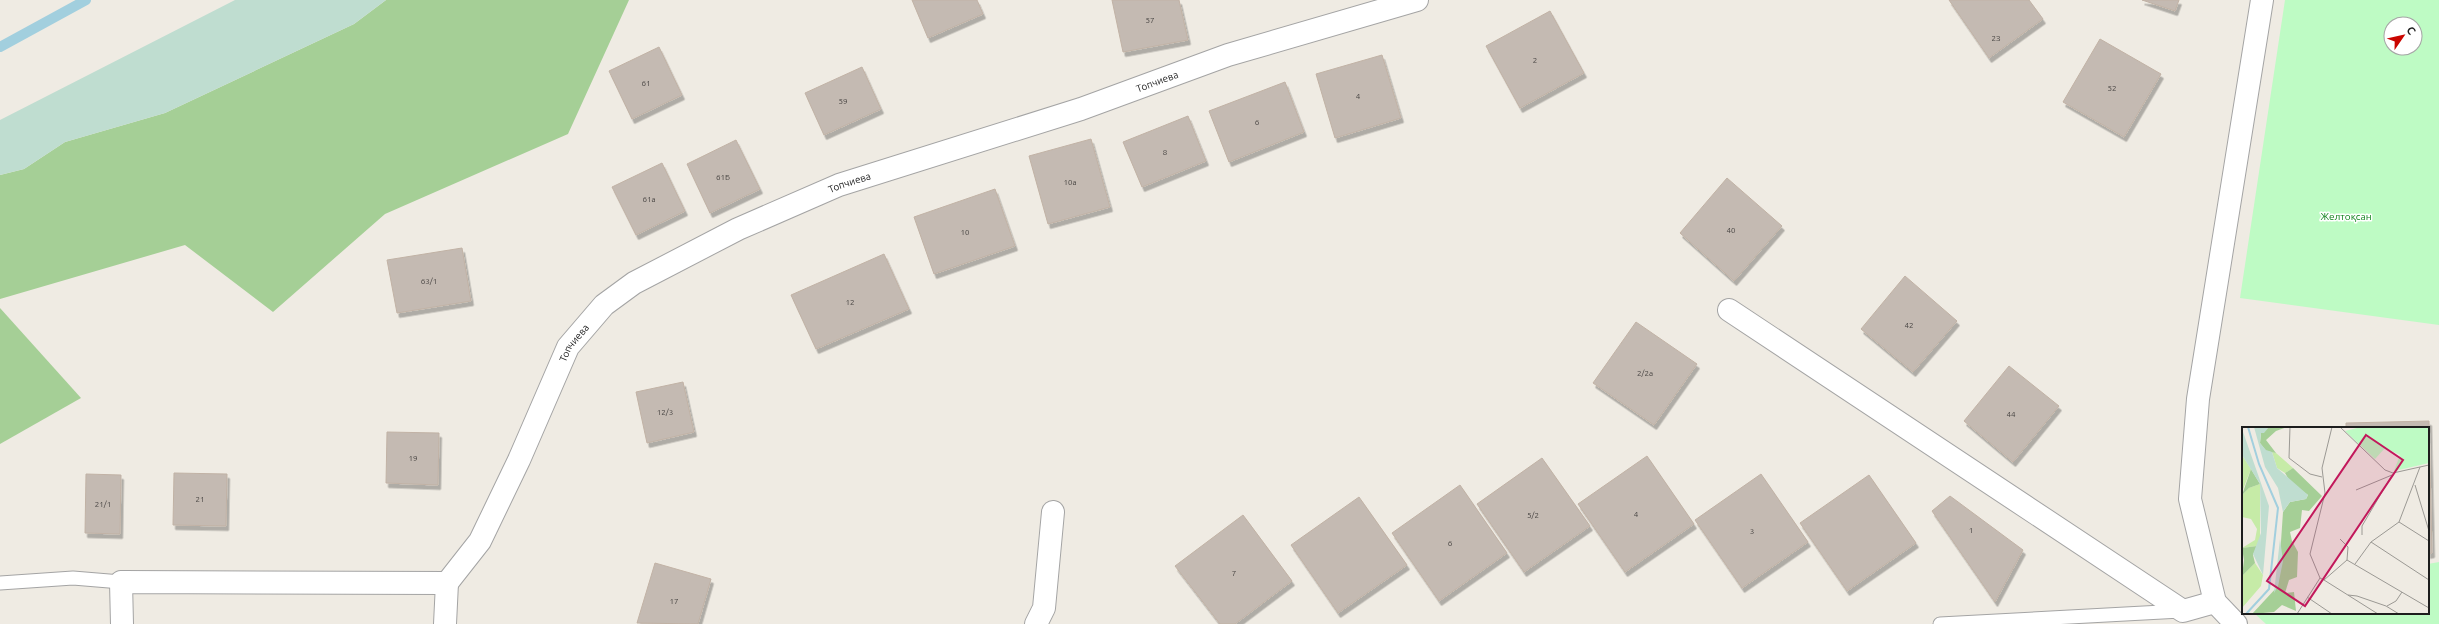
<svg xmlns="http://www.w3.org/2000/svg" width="2439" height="624" font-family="Ubuntu,sans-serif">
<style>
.forest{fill:#a5cf96}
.wetland{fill:#bfddd0}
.park{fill:#befbc4;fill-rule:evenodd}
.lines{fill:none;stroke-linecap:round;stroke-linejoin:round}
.stream{stroke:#a2cfde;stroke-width:10}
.building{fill:#c4bab2;stroke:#c1b2a5;filter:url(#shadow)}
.lane-casing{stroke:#a4a4a4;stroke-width:15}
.street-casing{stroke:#a4a4a4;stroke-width:24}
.lane{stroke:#fff;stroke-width:13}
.street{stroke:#fff;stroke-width:22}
.labels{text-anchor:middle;stroke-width:3;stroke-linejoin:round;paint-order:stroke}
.number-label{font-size:8px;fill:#474442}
.street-label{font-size:10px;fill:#1d1d1d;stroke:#fff}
.park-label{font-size:10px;fill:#087e15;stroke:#fff}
.inset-river{fill:none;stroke:#a2cfde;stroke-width:2}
.inset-road{fill:none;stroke:#9b9994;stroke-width:1}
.view{fill:#c2185b;fill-opacity:0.15;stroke:#c2185b;stroke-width:2}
.inset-edge{fill:none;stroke:#1d1d1d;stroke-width:2}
</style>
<defs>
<filter id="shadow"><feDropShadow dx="2.5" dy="4.5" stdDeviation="0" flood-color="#0004"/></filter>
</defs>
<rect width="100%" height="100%" fill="#efebe3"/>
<!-- forest -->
<g class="forest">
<polygon points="386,0 629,0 568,134 385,214 273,312 185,245 0,299 0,175 24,169 65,142 165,113 354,24"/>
<polygon points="0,308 81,398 0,444"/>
</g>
<!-- wetland -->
<polygon class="wetland" points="235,0 386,0 354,24 165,113 65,142 24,169 0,175 0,120"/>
<!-- park -->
<g class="park">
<path d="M2285,0h154v325l-199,-27zM2391,24h24v24h-24z"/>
<polygon points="2439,562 2439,624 2266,624 2254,613 2428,613 2428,564"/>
</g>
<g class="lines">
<!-- stream -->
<polyline class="stream" points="0,47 86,0"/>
</g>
<!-- building -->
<g class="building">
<polygon points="912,0 977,0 983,14 928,38"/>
<polygon points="1112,0 1179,0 1188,40 1123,52"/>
<polygon points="1949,0 2029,0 2043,19 1989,58"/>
<polygon points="2142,0 2179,0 2175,11"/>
<polygon points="1550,11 1584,73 1520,108 1486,46"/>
<polygon points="2100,39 2161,74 2124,137 2063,102"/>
<polygon points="659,47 682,95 632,119 609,71"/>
<polygon points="1382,55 1401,118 1335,138 1316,74"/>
<polygon points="862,67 881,109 824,135 805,93"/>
<polygon points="1285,82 1304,132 1229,162 1209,111"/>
<polygon points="1188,116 1206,161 1142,187 1123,142"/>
<polygon points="1091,139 1110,207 1048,224 1029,156"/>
<polygon points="736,140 760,189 710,213 687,164"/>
<polygon points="662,163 685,211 636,235 612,187"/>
<polygon points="1727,178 1782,226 1734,281 1680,233"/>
<polygon points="995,189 1015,246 934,274 914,217"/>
<polygon points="462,248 471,301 397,313 387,260"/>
<polygon points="884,254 909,309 816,349 791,295"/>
<polygon points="1905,276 1957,321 1913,372 1861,329"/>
<polygon points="1636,322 1697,364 1654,425 1593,383"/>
<polygon points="2009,366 2059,406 2013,462 1964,421"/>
<polygon points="683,382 694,432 647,443 636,392"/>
<polygon points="2429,421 2432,553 2428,554 2428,428 2346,428 2346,423"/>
<polygon points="387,432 439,433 438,485 386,483"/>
<polygon points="1647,456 1694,524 1625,572 1578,504"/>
<polygon points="1542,458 1590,526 1524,572 1477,504"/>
<polygon points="174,473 227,474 226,526 173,525"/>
<polygon points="86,474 121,475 120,534 85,533"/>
<polygon points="1761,474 1808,542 1742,588 1695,520"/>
<polygon points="1869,475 1916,543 1847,591 1800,523"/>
<polygon points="1460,485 1507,553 1439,601 1392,533"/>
<polygon points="1950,496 2023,550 1995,602 1932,511"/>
<polygon points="1359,497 1407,565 1338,613 1291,545"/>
<polygon points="1243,515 1292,581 1235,624 1220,624 1175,566"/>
<polygon points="655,563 711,579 698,624 637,623"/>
</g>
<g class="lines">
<defs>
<g id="lane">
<polyline points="0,583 73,578 121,582"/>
<polyline points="1940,624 2181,611"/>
</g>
<g id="street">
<polyline points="1729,310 2183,611 2215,602"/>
<path id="s1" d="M447,583l33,-42 39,-81 49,-113 36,-42 30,-22 104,-54 101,-44 242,-76 147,-54 189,-55"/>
<polyline points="122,624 121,582 447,583"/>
<polyline points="445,624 447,583"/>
<polyline points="1036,624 1044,608 1053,512"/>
<polyline points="2236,624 2215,602 2190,499 2198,399 2262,0"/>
</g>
</defs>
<!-- lane casing -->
<use href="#lane" class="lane-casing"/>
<!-- street casing -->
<use href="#street" class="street-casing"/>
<!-- lane -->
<use href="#lane" class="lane"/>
<!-- street -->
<use href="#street" class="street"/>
</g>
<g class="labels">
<!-- number labels -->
<g class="number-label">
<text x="1150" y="23">57</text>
<text x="1996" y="41">2З</text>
<text x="1535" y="63">2</text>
<text x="646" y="86">61</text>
<text x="2112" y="91">52</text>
<text x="1358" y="99">4</text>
<text x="843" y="104">59</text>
<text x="1257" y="125">6</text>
<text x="1165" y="155">8</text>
<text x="723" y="180">61Б</text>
<text x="1070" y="185">10а</text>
<text x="649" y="202">61а</text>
<text x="1731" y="233">40</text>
<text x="965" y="235">10</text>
<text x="429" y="284">63/1</text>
<text x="850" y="305">12</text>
<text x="1909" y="328">42</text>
<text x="1645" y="376">2/2а</text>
<text x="665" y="415">12/3</text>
<text x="2011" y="417">44</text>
<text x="413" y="461">19</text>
<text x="200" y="502">21</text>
<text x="103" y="507">21/1</text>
<text x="1636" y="517">4</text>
<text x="1533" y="518">5/2</text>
<text x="1971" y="533">1</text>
<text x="1752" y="534">3</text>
<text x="1450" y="546">6</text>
<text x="1234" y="576">7</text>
<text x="674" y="604">17</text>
</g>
<!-- street labels -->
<g class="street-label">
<text dy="4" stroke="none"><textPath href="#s1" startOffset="921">Топчиева</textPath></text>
<text dy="4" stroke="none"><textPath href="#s1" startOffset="597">Топчиева</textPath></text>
<text dy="4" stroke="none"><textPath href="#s1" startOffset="273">Топчиева</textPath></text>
</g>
<!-- park labels -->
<g class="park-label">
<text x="2346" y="220">Желтоқсан</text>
</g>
</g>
<!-- overview -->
<g transform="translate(2242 427)">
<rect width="187" height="187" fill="#efebe3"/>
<path d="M30,25l4,1 17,15 -8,5 -8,-5zM0,28l9,14 -9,23zM18,57v57l-3,5 -15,2 13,-8 2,-11 -6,-10 -9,-2v-22l7,-7zM13,136l8,12 -2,11 -19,22v-32z" fill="#c6eba7"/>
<path d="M27,0h18l-11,4 -10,9 10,13 -10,-2 -6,-8 1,-10zM51,41l29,28 -13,15 -7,-1 -2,18 -10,4 2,9 6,11 -1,25 -8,3 -4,13 9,-1 2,19 -14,-6 -8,7 -22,2 26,-28 5,-74 7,-10 16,-3 2,-4 -17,-12 -6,-10zM9,42l9,15 -11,4 -7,7zM15,119l-4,9 2,8 -13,13 2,-16 -2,-12z" fill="#a5cf96"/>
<path d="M12,0h15l-5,6h-3l-1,10 6,7 6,2 5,16 31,27 -2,4 -16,3 -7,10 -5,-24 -13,-21zM0,2l27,77 -6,69 -10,-21 8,-21 -1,-49 -18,-29zM38,112l3,22 -5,25 -4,7z" fill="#bfddd0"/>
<path d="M119,0h68v36l-35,8 6,-16 -15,-7 -10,11 -30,-28z" fill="#befbc4"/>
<path class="inset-river" d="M4,187l23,-25 9,-81 -19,-44 -11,-37"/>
<path class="inset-road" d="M48,0l-1,31 21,16 12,3M98,0l45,43 8,3 36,-8M178,40l-21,55 -28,20 58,38M173,58l14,46M114,63l36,-15M157,95l30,19M120,108v-9l30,-51M105,133l82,48M113,137l16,-22M78,151l-10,-24 15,-61 -3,-25 10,-41M78,151l4,2 23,-20 1,-13 -8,-8M82,153l54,34M106,168l9,1 29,10 13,8M65,170l25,17M145,179l9,-5 6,-9M55,187l23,-36"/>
<path class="view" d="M124,8l37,25 -98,146 -38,-25z"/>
<rect width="187" height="187" class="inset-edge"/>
</g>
<!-- north arrow -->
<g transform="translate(2403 36) rotate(56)"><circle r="19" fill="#ffffff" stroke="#a5a5a5"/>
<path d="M0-3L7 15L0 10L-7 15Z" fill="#ca0500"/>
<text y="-6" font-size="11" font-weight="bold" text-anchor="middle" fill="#1d1d1d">С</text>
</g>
</svg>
